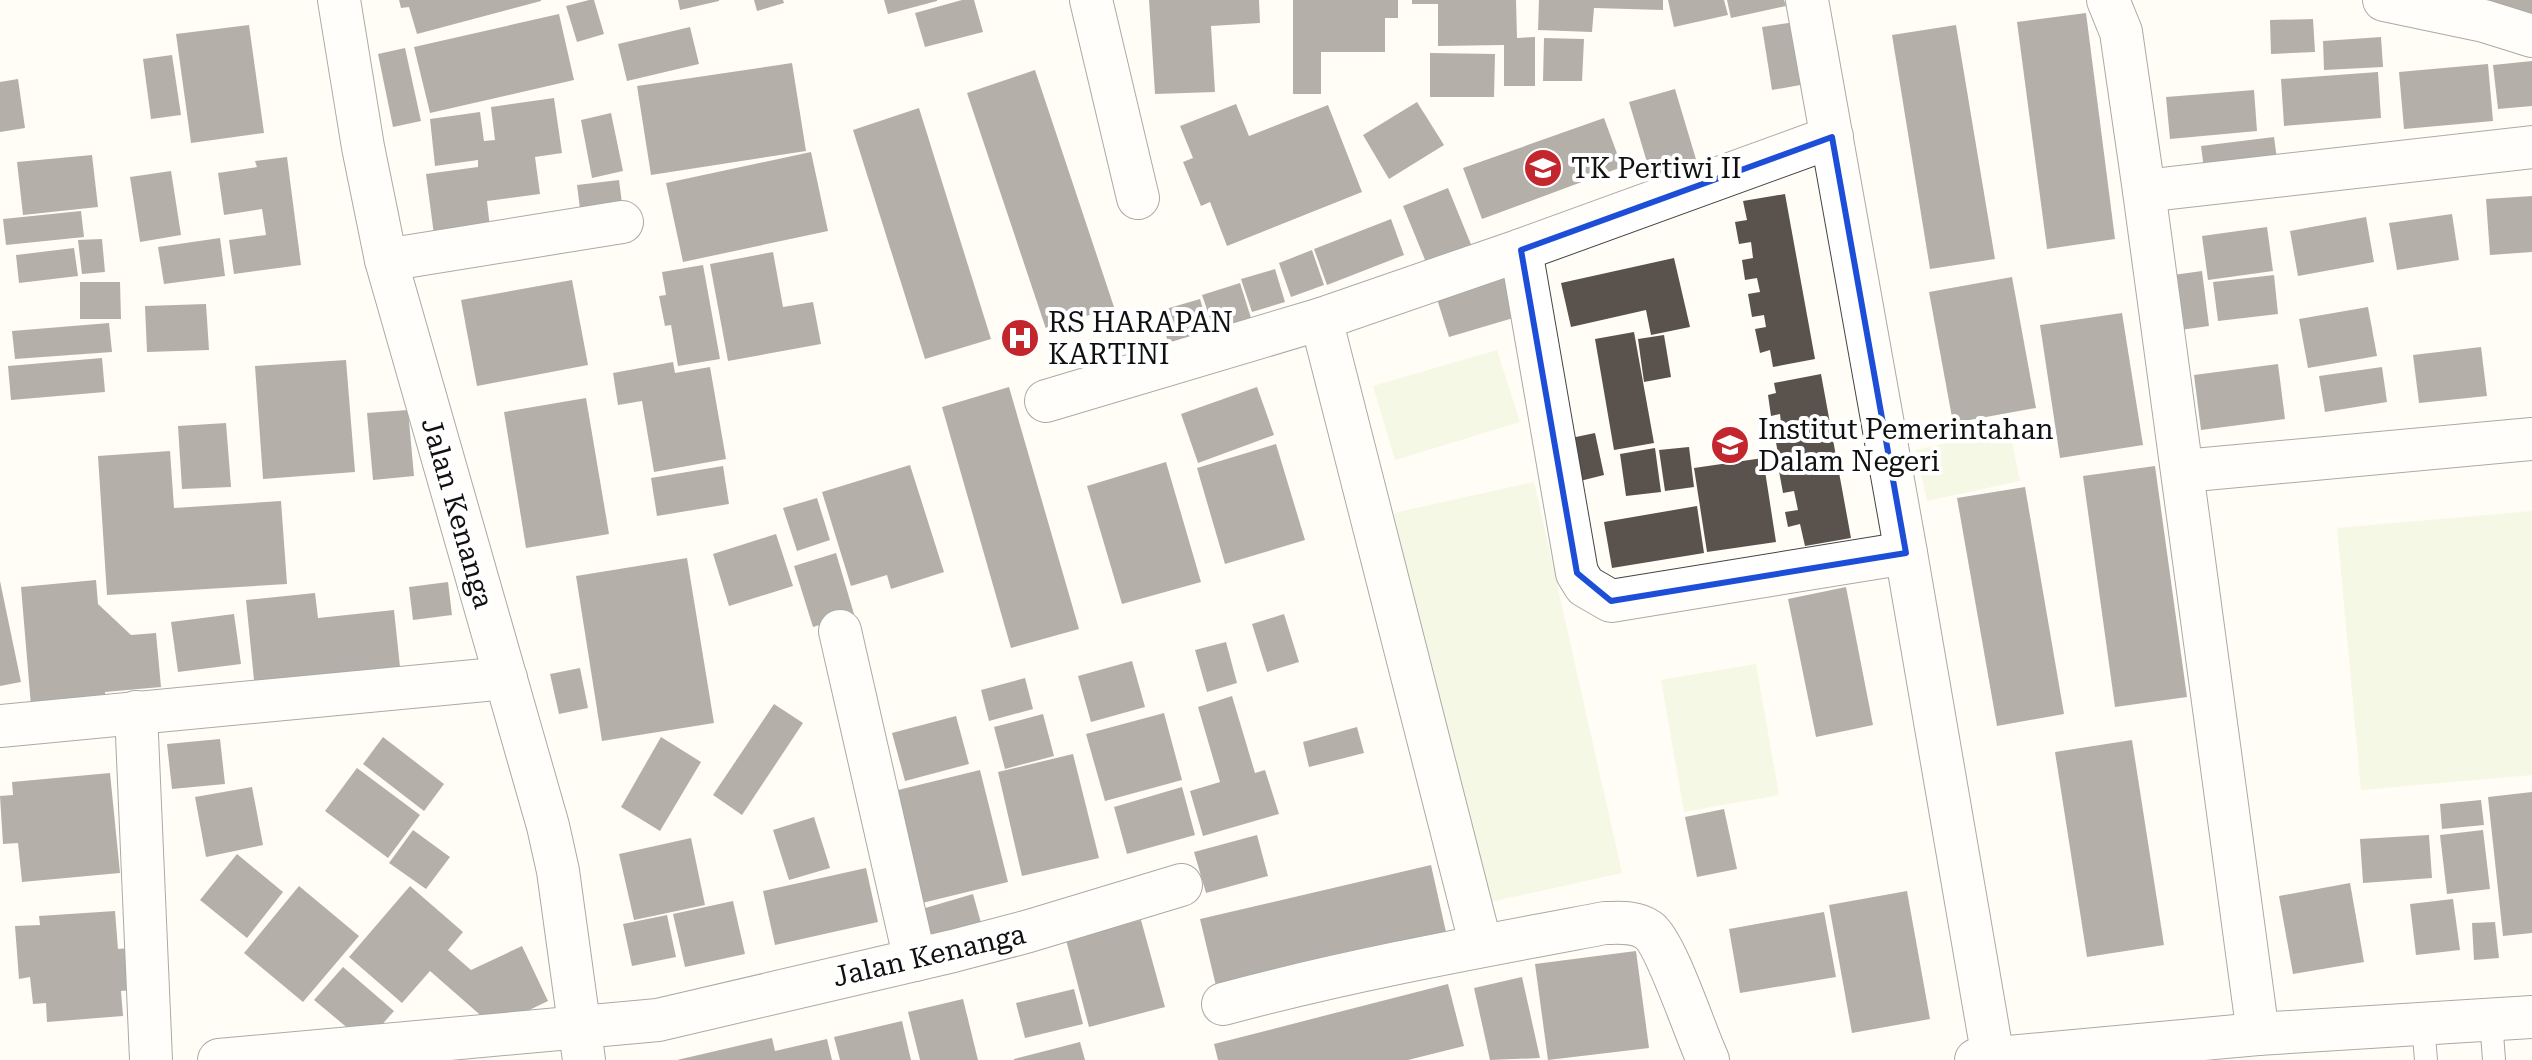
<svg xmlns="http://www.w3.org/2000/svg" width="2532" height="1060" font-family="'Roboto Serif',serif">
<style>
.pitch{fill:#e6f2cf}
.building{fill:#5a524d}
.lines{fill:none;stroke-linecap:round;stroke-linejoin:round}
.lane-casing{stroke:#444;stroke-width:24}
.street-casing{stroke:#444;stroke-width:44}
.lane{stroke:#fff;stroke-width:22}
.street{stroke:#fff;stroke-width:42}
.marked{fill:none;stroke:#1d4ed8;stroke-width:6;stroke-linejoin:round}
.labels{text-anchor:middle;stroke-width:8;stroke-linejoin:round;paint-order:stroke}
.poi-label{font-size:28px;fill:#111;stroke:#fff;text-anchor:start}
.street-label{font-size:28px;fill:#111;stroke:#fff}
</style>
<rect width="100%" height="100%" fill="#fffdf5"/>
<!-- pitch -->
<g class="pitch">
<polygon points="1497,350 1520,422 1395,460 1373,386"/>
<polygon points="2009,429 2020,481 1927,501 1916,450"/>
<polygon points="1534,482 1622,873 1481,904 1394,513"/>
<polygon points="2532,511 2532,775 2361,790 2337,528"/>
<polygon points="1756,664 1779,795 1684,812 1661,680"/>
</g>
<!-- building -->
<g class="building">
<polygon points="399,0 541,0 541,1 417,34 409,7 401,8"/>
<polygon points="589,0 594,0 604,34 577,42 566,6"/>
<polygon points="678,0 719,0 719,1 680,10"/>
<polygon points="754,0 783,0 784,3 757,11"/>
<polygon points="884,0 937,0 937,1 888,14"/>
<polygon points="962,0 974,0 983,32 925,47 915,13"/>
<polygon points="1149,0 1259,0 1260,23 1211,26 1215,92 1155,94"/>
<polygon points="1293,0 1398,0 1398,18 1385,18 1385,52 1321,52 1321,94 1293,94"/>
<polygon points="1412,0 1516,0 1517,38 1535,37 1535,86 1504,86 1504,45 1438,46 1438,4 1412,4"/>
<polygon points="1539,0 1663,0 1663,10 1594,8 1592,32 1538,30"/>
<polygon points="1668,0 1724,0 1728,15 1674,27"/>
<polygon points="1727,0 1784,0 1786,6 1731,18"/>
<polygon points="2461,0 2532,0 2532,24"/>
<polygon points="2086,13 2115,239 2047,249 2017,22"/>
<polygon points="559,14 574,80 430,113 414,47"/>
<polygon points="2313,19 2315,52 2271,54 2270,20"/>
<polygon points="1802,21 1812,83 1772,90 1762,27"/>
<polygon points="249,25 264,133 191,143 176,34"/>
<polygon points="1956,25 1995,259 1930,269 1892,35"/>
<polygon points="690,27 699,64 627,81 618,44"/>
<polygon points="2381,37 2383,67 2324,70 2323,41"/>
<polygon points="1544,38 1584,39 1582,81 1543,81"/>
<polygon points="405,48 421,121 393,127 378,54"/>
<polygon points="1430,53 1495,54 1494,97 1430,97"/>
<polygon points="172,55 181,115 151,119 143,59"/>
<polygon points="2532,61 2532,106 2498,109 2493,65"/>
<polygon points="792,63 806,151 651,175 637,86"/>
<polygon points="2488,64 2493,121 2404,129 2399,72"/>
<polygon points="1035,70 1114,307 1046,329 967,93"/>
<polygon points="2378,72 2381,118 2284,126 2281,79"/>
<polygon points="18,79 25,128 0,132 0,82"/>
<polygon points="1675,89 1698,166 1652,179 1629,102"/>
<polygon points="2254,90 2257,131 2170,139 2166,97"/>
<polygon points="554,98 562,153 535,157 540,194 487,201 490,228 434,235 426,174 478,167 478,160 435,166 430,119 480,112 484,141 495,140 491,107"/>
<polygon points="1417,102 1444,145 1389,179 1363,135"/>
<polygon points="1236,104 1249,136 1328,105 1362,192 1227,246 1210,202 1201,206 1183,162 1193,158 1180,126"/>
<polygon points="919,108 991,339 925,359 853,130"/>
<polygon points="611,113 623,171 592,178 581,120"/>
<polygon points="1604,118 1622,167 1482,219 1463,168"/>
<polygon points="2274,137 2279,174 2206,184 2201,146"/>
<polygon points="811,152 828,231 683,262 666,183"/>
<polygon points="92,155 98,207 23,215 17,162"/>
<polygon points="287,157 301,265 234,274 229,240 266,235 262,209 224,215 218,173 257,167 255,161"/>
<polygon points="171,171 181,235 140,242 130,177"/>
<polygon points="619,180 624,219 582,225 577,185"/>
<polygon points="1448,188 1477,259 1432,277 1403,206"/>
<polygon points="1785,194 1815,359 1773,367 1770,350 1760,353 1755,329 1766,327 1764,315 1752,317 1748,294 1760,292 1757,278 1745,280 1742,260 1753,258 1751,242 1739,244 1735,222 1747,220 1743,201"/>
<polygon points="2532,196 2532,252 2490,255 2486,199"/>
<polygon points="81,211 84,237 6,245 3,219"/>
<polygon points="2452,214 2459,260 2397,270 2389,223"/>
<polygon points="2366,217 2374,262 2298,276 2290,231"/>
<polygon points="1391,219 1404,255 1327,285 1314,249"/>
<polygon points="2267,227 2273,271 2208,280 2202,236"/>
<polygon points="220,238 225,276 164,284 158,247"/>
<polygon points="102,239 105,272 82,274 78,240"/>
<polygon points="74,248 78,276 19,283 16,255"/>
<polygon points="1312,250 1324,285 1291,297 1279,263"/>
<polygon points="773,252 783,307 813,302 821,344 728,361 710,264"/>
<polygon points="1674,258 1690,327 1651,335 1646,310 1571,327 1561,283"/>
<polygon points="703,265 720,359 678,366 671,325 665,326 659,296 666,295 662,272"/>
<polygon points="1275,269 1285,302 1252,312 1241,279"/>
<polygon points="2202,271 2209,326 2180,330 2173,275"/>
<polygon points="2274,275 2278,314 2218,321 2213,282"/>
<polygon points="1508,276 1520,316 1449,337 1437,299"/>
<polygon points="2012,277 2036,408 1953,423 1929,292"/>
<polygon points="572,280 588,365 477,386 461,300"/>
<polygon points="80,282 120,282 121,319 80,319"/>
<polygon points="1240,283 1252,321 1215,333 1202,295"/>
<polygon points="1200,299 1211,337 1170,349 1159,311"/>
<polygon points="206,304 209,350 147,352 145,306"/>
<polygon points="2368,307 2377,356 2308,368 2299,319"/>
<polygon points="2122,313 2143,445 2060,458 2040,325"/>
<polygon points="109,323 112,352 15,359 12,331"/>
<polygon points="1634,332 1654,443 1614,450 1595,339"/>
<polygon points="1664,335 1671,377 1644,382 1638,339"/>
<polygon points="2481,347 2487,396 2419,403 2413,355"/>
<polygon points="102,358 105,392 11,400 8,366"/>
<polygon points="346,360 355,472 263,479 255,366"/>
<polygon points="673,362 675,373 710,367 726,459 654,472 642,401 618,405 613,373"/>
<polygon points="2278,364 2285,419 2201,430 2194,375"/>
<polygon points="2382,367 2387,402 2325,412 2319,376"/>
<polygon points="1821,374 1851,538 1805,546 1800,524 1788,527 1785,512 1798,510 1794,491 1783,493 1779,471 1790,469 1787,453 1778,454 1773,425 1781,423 1780,414 1771,416 1768,395 1776,393 1774,383"/>
<polygon points="1009,387 1079,629 1011,648 942,407"/>
<polygon points="1257,387 1274,435 1198,463 1181,414"/>
<polygon points="586,398 609,534 526,548 504,412"/>
<polygon points="408,410 414,476 373,480 367,413"/>
<polygon points="226,423 231,487 182,489 178,426"/>
<polygon points="1595,433 1604,475 1580,481 1571,438"/>
<polygon points="1276,444 1305,540 1225,564 1197,468"/>
<polygon points="1689,447 1694,487 1665,491 1659,450"/>
<polygon points="1655,448 1661,492 1626,496 1620,454"/>
<polygon points="170,451 174,508 281,501 287,584 107,595 98,456"/>
<polygon points="1763,458 1776,542 1707,552 1694,468"/>
<polygon points="1166,462 1201,582 1122,604 1087,486"/>
<polygon points="910,465 944,572 891,589 887,575 851,586 822,492"/>
<polygon points="723,466 729,504 657,516 651,478"/>
<polygon points="2155,466 2187,697 2115,707 2083,476"/>
<polygon points="2025,487 2064,714 1997,726 1957,498"/>
<polygon points="817,498 830,540 797,551 783,508"/>
<polygon points="1697,506 1704,553 1612,568 1604,522"/>
<polygon points="776,534 793,586 729,606 713,554"/>
<polygon points="836,553 854,614 813,627 794,566"/>
<polygon points="687,558 714,723 602,741 576,576"/>
<polygon points="96,580 98,604 131,635 156,633 161,687 105,692 107,712 32,718 21,587"/>
<polygon points="0,581 21,682 0,686"/>
<polygon points="448,582 452,615 413,620 409,587"/>
<polygon points="1846,587 1873,725 1816,737 1788,599"/>
<polygon points="315,593 318,618 394,610 402,686 256,700 246,600"/>
<polygon points="234,614 241,664 178,672 171,622"/>
<polygon points="1284,614 1299,662 1267,672 1252,624"/>
<polygon points="1226,642 1237,683 1207,692 1195,650"/>
<polygon points="1132,661 1145,707 1091,722 1078,676"/>
<polygon points="580,668 588,708 559,714 550,674"/>
<polygon points="1025,678 1033,709 989,721 981,690"/>
<polygon points="1232,696 1255,773 1265,770 1279,814 1203,836 1190,791 1220,782 1198,707"/>
<polygon points="774,704 803,723 742,815 713,795"/>
<polygon points="1164,713 1182,780 1105,801 1086,734"/>
<polygon points="1043,714 1054,756 1005,769 994,727"/>
<polygon points="956,716 969,764 905,781 892,733"/>
<polygon points="1357,727 1364,753 1309,767 1303,742"/>
<polygon points="383,737 444,784 424,811 363,764"/>
<polygon points="661,737 701,762 660,831 621,807"/>
<polygon points="220,739 225,784 172,789 167,744"/>
<polygon points="2132,740 2164,945 2087,957 2055,752"/>
<polygon points="1073,754 1099,858 1022,876 998,772"/>
<polygon points="357,768 420,815 388,858 325,811"/>
<polygon points="980,770 1008,882 922,903 894,791"/>
<polygon points="110,773 120,873 22,882 18,843 3,844 0,796 13,795 12,782"/>
<polygon points="252,787 263,845 206,857 195,797"/>
<polygon points="1182,787 1195,835 1127,854 1114,807"/>
<polygon points="2532,792 2532,933 2503,936 2488,797"/>
<polygon points="2481,800 2484,825 2442,829 2440,804"/>
<polygon points="1724,809 1737,869 1697,877 1685,817"/>
<polygon points="814,817 830,868 789,880 773,830"/>
<polygon points="413,830 450,857 426,889 389,863"/>
<polygon points="2483,830 2490,889 2447,894 2440,835"/>
<polygon points="1257,835 1268,876 1206,893 1194,852"/>
<polygon points="2429,835 2432,878 2363,883 2360,839"/>
<polygon points="691,838 705,905 634,920 619,854"/>
<polygon points="237,854 283,892 247,938 200,900"/>
<polygon points="1431,865 1446,932 1216,986 1200,919"/>
<polygon points="866,868 878,922 775,945 763,891"/>
<polygon points="2350,883 2364,962 2293,974 2279,896"/>
<polygon points="299,886 359,936 303,1002 244,953"/>
<polygon points="410,886 463,932 448,950 471,970 522,946 548,1001 494,1027 430,971 402,1003 349,957"/>
<polygon points="1907,891 1930,1019 1852,1033 1829,905"/>
<polygon points="973,894 983,930 916,950 905,914"/>
<polygon points="2453,899 2460,950 2416,955 2410,904"/>
<polygon points="733,901 745,954 685,967 673,914"/>
<polygon points="115,911 118,949 130,948 132,990 121,991 123,1016 47,1022 46,1003 33,1004 30,977 19,979 15,926 40,925 39,916"/>
<polygon points="1824,912 1836,977 1740,993 1729,929"/>
<polygon points="667,915 676,957 632,966 623,924"/>
<polygon points="1141,920 1165,1007 1089,1027 1066,940"/>
<polygon points="2495,922 2499,958 2474,960 2472,923"/>
<polygon points="1636,951 1649,1048 1548,1060 1535,964"/>
<polygon points="343,967 394,1011 379,1028 350,1030 314,1000"/>
<polygon points="1522,977 1540,1058 1490,1060 1474,988"/>
<polygon points="1448,984 1464,1046 1408,1060 1218,1060 1214,1044"/>
<polygon points="1074,989 1083,1024 1025,1038 1016,1003"/>
<polygon points="963,999 978,1060 920,1060 908,1012"/>
<polygon points="902,1021 911,1060 840,1060 834,1037"/>
<polygon points="772,1038 775,1051 827,1039 832,1060 677,1060"/>
<polygon points="1080,1042 1085,1060 1014,1060 1014,1059"/>
</g>
<g class="lines">
<defs>
<g id="lane">
<polyline points="2491,1020 2494,1060"/>
<polyline points="2423,1025 2426,1060"/>
</g>
<g id="street">
<polyline points="339,0 363,147 386,260 548,826 558,871 584,1060"/>
<polyline points="1091,0 1138,198"/>
<polyline points="1807,0 1906,553 1993,1058"/>
<polyline points="2108,0 2121,32 2144,191 2258,1034"/>
<polyline points="2384,0 2484,21 2532,36"/>
<polyline points="2144,191 2532,147"/>
<polyline points="1521,250 1577,573 1585,586 1611,601 1906,553"/>
<polyline points="386,260 622,222"/>
<polyline points="1321,319 1481,946"/>
<polyline points="1046,401 1321,319 1521,250 1832,137"/>
<polyline points="2183,471 2532,439"/>
<polyline points="840,631 915,960"/>
<polyline points="136,712 151,1060"/>
<polyline points="0,726 506,678"/>
<path d="M1223,1004c126,-34 254,-57 382,-81 14,0 30,-2 43,7 18,12 48,105 60,130"/>
<polyline points="219,1060 658,1020 953,951 1029,931 1181,885"/>
<polyline points="1976,1060 2258,1034 2532,1017"/>
</g>
</defs>
<!-- lane casing -->
<use href="#lane" class="lane-casing"/>
<!-- street casing -->
<use href="#street" class="street-casing"/>
<!-- lane -->
<use href="#lane" class="lane"/>
<!-- street -->
<use href="#street" class="street"/>
</g>
<!-- marked area -->
<path d="M0 0H2532V1060H0ZM1832,137l74,416 -295,48 -34,-28 -56,-323z" fill="#fffdf5" fill-opacity=".55" fill-rule="evenodd"/>
<path class="marked" d="M1832,137l74,416 -295,48 -34,-28 -56,-323z"/>
<!-- icons -->
<defs>
<symbol id="school-disc" viewBox="-11 -11 22 22"><circle r="9.5" fill="#c4262e" stroke="#fff"/><path d="M0-5L7-2L0 1L-7-2ZM-4 1L0 2.5L4 1V4Q0 6-4 4Z" fill="#fff"/></symbol>
<symbol id="hospital-disc" viewBox="-11 -11 22 22"><circle r="9.5" fill="#c4262e" stroke="#fff"/><path d="M-5-5h3v3.5h4V-5h3V5h-3V1.5h-4V5h-3Z" fill="#fff"/></symbol>
<symbol id="university-disc" viewBox="-11 -11 22 22"><circle r="9.5" fill="#c4262e" stroke="#fff"/><path d="M0-5L7-2L0 1L-7-2ZM-4 1L0 2.5L4 1V4Q0 6-4 4Z" fill="#fff"/></symbol>
</defs>
<g fill-rule="evenodd">
<use href="#school-disc" x="1521" y="146" width="44" height="44"/>
<use href="#hospital-disc" x="998" y="316" width="44" height="44"/>
<use href="#university-disc" x="1708" y="423" width="44" height="44"/>
</g>
<g class="labels">
<!-- poi labels -->
<g class="poi-label">
<text x="1571" y="178">TK Pertiwi II</text>
<text x="1048" y="332">RS HARAPAN<tspan x="1048" dy="32">KARTINI</tspan></text>
<text x="1758" y="439">Institut Pemerintahan<tspan x="1758" dy="32">Dalam Negeri</tspan></text>
</g>
<!-- street labels -->
<g class="street-label">
<text transform="translate(458 513) rotate(74)" y="10">Jalan Kenanga</text>
<text transform="translate(929 955) rotate(-13)" y="10">Jalan Kenanga</text>
</g>
</g>
</svg>
